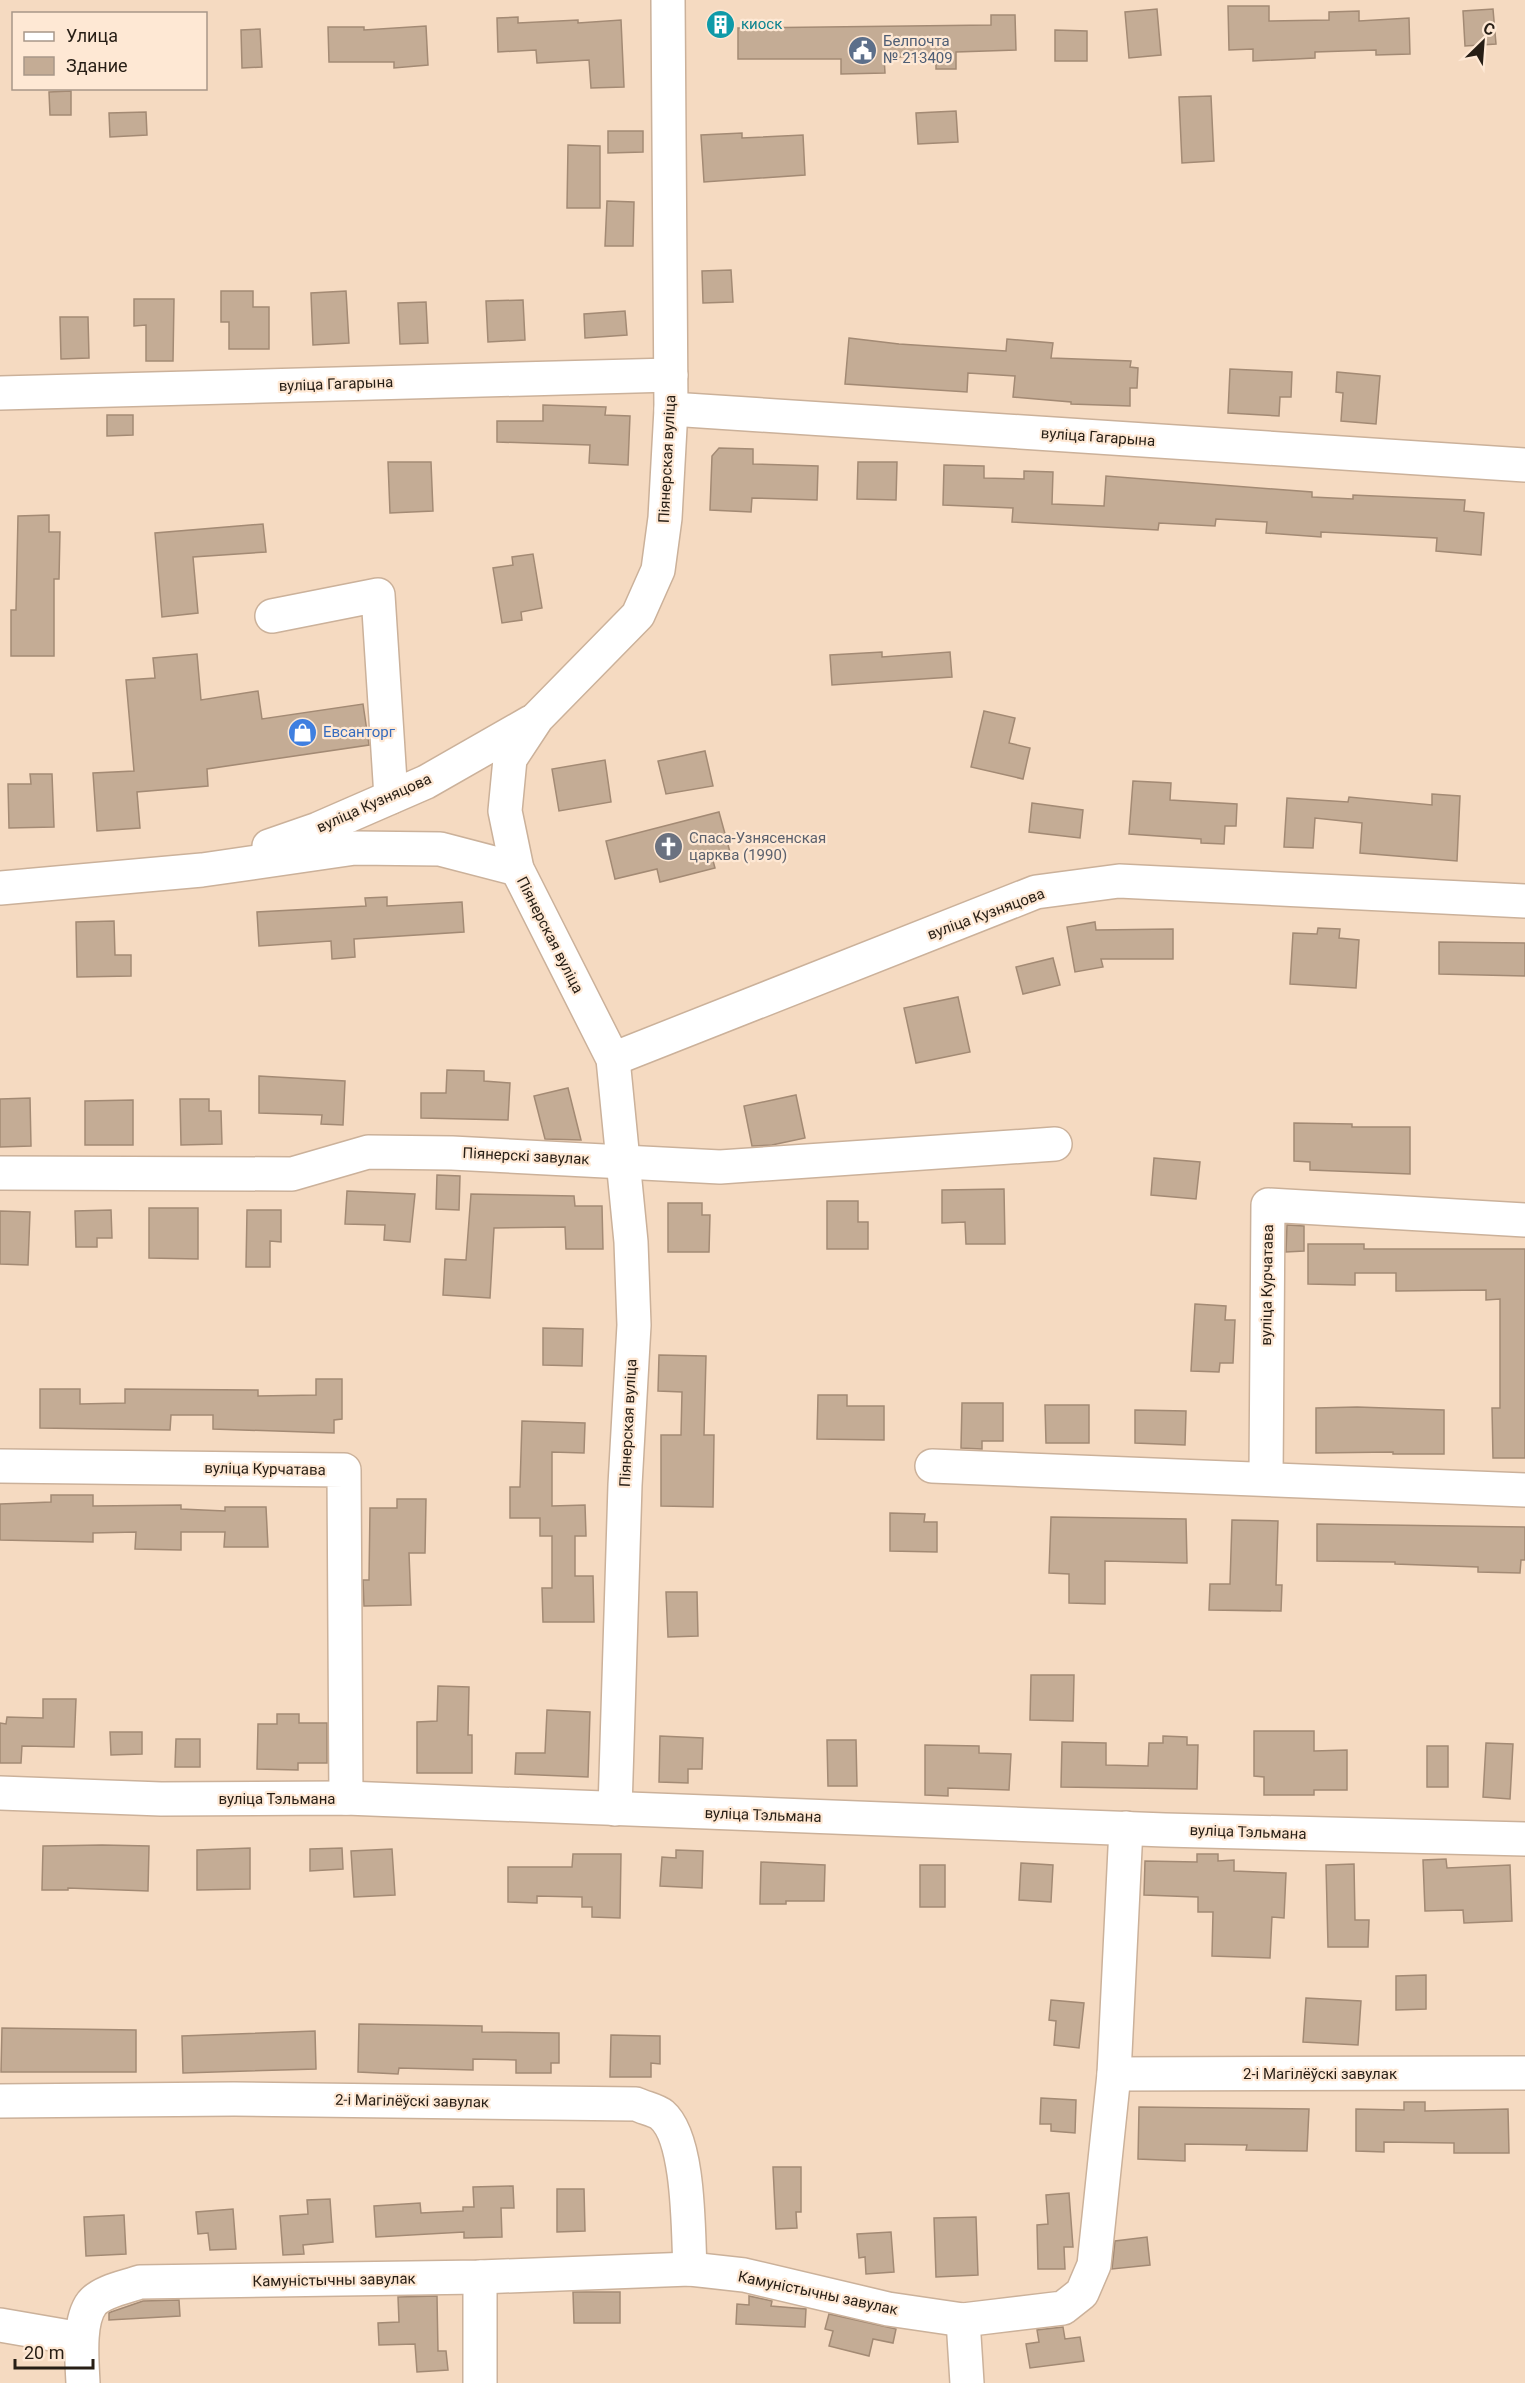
<svg xmlns="http://www.w3.org/2000/svg" width="1525" height="2383" font-family="Roboto,sans-serif">
<style>
.building{fill:#c4ac95;stroke:#a38a74;stroke-width:1.5}
.lines{fill:none;stroke-linecap:round;stroke-linejoin:round}
.minor-casing{stroke:#cbb19a;stroke-width:36}
.minor{stroke:#fff;stroke-width:33}
.labels{text-anchor:middle;stroke-width:4.5;stroke-linejoin:round;paint-order:stroke}
.culture-label{font-size:15px;fill:#0d838f;stroke:#fee8d4;text-anchor:start}
.service-label{font-size:15px;fill:#4e5e75;stroke:#fee8d4;text-anchor:start}
.street-label{font-size:15px;fill:#271e15;stroke:#fee8d4}
.shop-label{font-size:15px;fill:#366cbe;stroke:#fee8d4;text-anchor:start}
.worship-label{font-size:15px;fill:#5b616d;stroke:#fee8d4;text-anchor:start}
</style>
<rect width="100%" height="100%" fill="#f5dac1"/>
<!-- building -->
<g class="building">
<polygon points="1228,6 1269,6 1269,21 1329,20 1329,12 1359,11 1359,21 1409,18 1410,54 1376,55 1376,50 1315,52 1315,58 1253,61 1253,49 1229,50"/>
<polygon points="1157,9 1161,55 1129,58 1125,12"/>
<polygon points="1493,9 1496,44 1465,46 1463,11"/>
<polygon points="991,15 1015,15 1016,50 956,52 956,69 936,69 936,57 884,57 885,73 841,74 841,59 738,59 738,28 991,25"/>
<polygon points="518,17 518,23 578,20 578,23 621,20 624,87 591,88 589,60 537,63 536,50 498,52 497,18"/>
<polygon points="426,26 428,65 394,68 394,62 329,62 328,27 364,27 364,30"/>
<polygon points="260,29 262,67 242,68 241,30"/>
<polygon points="1055,30 1087,31 1087,61 1055,61"/>
<polygon points="71,91 71,115 50,115 49,92"/>
<polygon points="1211,96 1214,161 1182,163 1179,97"/>
<polygon points="956,111 958,142 918,144 916,113"/>
<polygon points="146,112 147,135 110,137 109,113"/>
<polygon points="608,131 643,131 643,152 608,153"/>
<polygon points="742,133 742,138 803,135 805,175 704,182 701,135"/>
<polygon points="568,145 600,146 600,208 567,208"/>
<polygon points="607,201 634,202 633,246 605,246"/>
<polygon points="731,270 733,302 703,303 702,271"/>
<polygon points="221,291 253,291 253,307 269,307 269,349 229,349 229,322 221,322"/>
<polygon points="346,291 349,343 313,345 311,293"/>
<polygon points="134,299 174,299 173,361 146,361 146,325 134,326"/>
<polygon points="523,300 525,340 488,342 486,301"/>
<polygon points="426,302 428,343 400,344 398,303"/>
<polygon points="625,311 627,335 585,338 584,314"/>
<polygon points="60,317 88,317 89,358 61,359"/>
<polygon points="849,338 899,344 1006,351 1007,339 1053,343 1051,358 1131,361 1130,367 1138,368 1137,388 1130,388 1130,406 1071,404 1071,402 1013,397 1015,376 968,373 967,392 845,384"/>
<polygon points="1230,369 1292,372 1291,397 1280,397 1279,416 1228,413"/>
<polygon points="1337,372 1380,376 1376,424 1341,421 1343,393 1336,392"/>
<polygon points="543,405 606,407 605,415 630,416 628,465 589,463 590,445 497,442 497,421 543,421"/>
<polygon points="107,415 133,415 133,435 107,436"/>
<polygon points="719,448 753,449 753,464 818,466 817,500 752,498 751,512 710,510 712,456"/>
<polygon points="388,462 431,462 433,511 390,513"/>
<polygon points="858,462 897,462 896,500 857,499"/>
<polygon points="944,465 984,466 984,478 1024,479 1024,471 1053,472 1052,504 1104,506 1106,476 1312,492 1312,497 1353,499 1353,495 1465,500 1464,511 1484,513 1481,555 1436,551 1437,538 1321,532 1321,537 1266,533 1267,522 1216,519 1215,526 1159,523 1158,530 1012,522 1013,508 943,505"/>
<polygon points="49,515 49,532 60,532 59,579 54,579 54,656 11,656 11,610 16,610 18,516"/>
<polygon points="263,524 266,552 193,557 198,613 162,617 155,533"/>
<polygon points="533,554 542,608 521,612 522,620 502,623 493,568 513,565 512,557"/>
<polygon points="882,652 882,657 950,652 952,677 832,685 830,655"/>
<polygon points="197,654 201,700 258,691 262,719 363,704 369,745 207,769 208,786 137,792 140,828 97,831 93,773 134,771 126,680 155,678 153,658"/>
<polygon points="984,711 1015,718 1009,743 1030,748 1023,779 971,767"/>
<polygon points="705,751 713,786 666,794 658,761"/>
<polygon points="605,760 611,802 559,811 552,769"/>
<polygon points="30,774 52,774 54,827 9,828 8,784 31,784"/>
<polygon points="1133,781 1171,783 1170,800 1237,804 1236,826 1225,826 1224,844 1201,843 1201,839 1129,834"/>
<polygon points="1432,794 1460,796 1457,861 1360,853 1362,823 1315,818 1313,848 1284,847 1287,798 1348,802 1349,797 1432,805"/>
<polygon points="1032,803 1083,810 1080,838 1029,832"/>
<polygon points="719,812 730,852 712,857 715,868 660,882 657,869 615,879 606,841"/>
<polygon points="387,897 387,906 462,902 464,932 354,939 355,957 332,959 331,941 259,946 257,912 366,906 365,898"/>
<polygon points="114,921 115,955 131,955 131,976 77,977 76,922"/>
<polygon points="1095,922 1096,930 1173,929 1173,959 1101,959 1103,967 1075,972 1067,927"/>
<polygon points="1318,928 1340,929 1339,938 1359,940 1356,988 1290,984 1293,933 1317,934"/>
<polygon points="1439,942 1525,943 1525,976 1439,974"/>
<polygon points="1053,958 1060,985 1023,994 1016,967"/>
<polygon points="958,997 970,1052 916,1063 904,1008"/>
<polygon points="447,1070 484,1071 484,1081 510,1083 508,1120 421,1118 421,1093 446,1093"/>
<polygon points="259,1076 345,1081 343,1125 321,1124 322,1115 259,1113"/>
<polygon points="568,1088 581,1140 545,1139 534,1096"/>
<polygon points="796,1095 805,1138 772,1145 752,1146 744,1106"/>
<polygon points="30,1098 31,1146 0,1147 0,1099"/>
<polygon points="180,1099 209,1099 209,1111 221,1111 222,1144 181,1145"/>
<polygon points="133,1100 133,1145 85,1145 85,1101"/>
<polygon points="1294,1123 1352,1124 1352,1127 1410,1127 1410,1174 1310,1170 1310,1162 1294,1161"/>
<polygon points="1154,1158 1200,1162 1196,1199 1151,1195"/>
<polygon points="437,1175 460,1176 459,1210 436,1209"/>
<polygon points="1004,1189 1005,1244 966,1244 965,1222 942,1223 942,1190"/>
<polygon points="347,1191 415,1194 410,1242 384,1240 385,1225 345,1224"/>
<polygon points="471,1194 574,1196 575,1206 602,1206 603,1249 566,1249 565,1227 494,1228 490,1298 443,1295 445,1259 466,1260"/>
<polygon points="827,1201 858,1201 858,1222 868,1222 868,1249 827,1249"/>
<polygon points="668,1203 702,1203 702,1215 710,1215 709,1252 668,1252"/>
<polygon points="149,1208 198,1208 198,1259 149,1258"/>
<polygon points="111,1210 112,1238 97,1238 97,1247 76,1247 75,1211"/>
<polygon points="247,1210 281,1210 281,1242 270,1241 270,1267 246,1267"/>
<polygon points="0,1211 30,1212 28,1265 0,1264"/>
<polygon points="1287,1225 1304,1226 1304,1251 1286,1252"/>
<polygon points="1308,1244 1364,1244 1364,1249 1525,1249 1525,1458 1493,1458 1492,1408 1500,1408 1500,1299 1486,1300 1486,1290 1396,1291 1396,1273 1355,1273 1355,1285 1308,1284"/>
<polygon points="1195,1304 1226,1306 1225,1320 1235,1320 1233,1363 1220,1363 1219,1372 1191,1371"/>
<polygon points="543,1328 583,1329 582,1366 543,1365"/>
<polygon points="659,1355 706,1356 704,1435 714,1435 713,1507 661,1506 661,1435 681,1435 682,1392 658,1391"/>
<polygon points="316,1379 342,1379 342,1419 334,1420 334,1433 213,1429 213,1415 171,1415 170,1430 40,1428 40,1389 80,1389 80,1404 125,1403 125,1389 258,1390 258,1396 316,1395"/>
<polygon points="818,1395 847,1395 847,1406 884,1406 884,1440 817,1439"/>
<polygon points="962,1403 1003,1403 1003,1441 982,1441 982,1449 961,1448"/>
<polygon points="1045,1405 1089,1405 1089,1443 1046,1443"/>
<polygon points="1357,1407 1444,1410 1444,1454 1393,1454 1393,1452 1316,1453 1316,1408"/>
<polygon points="1135,1410 1186,1411 1185,1445 1135,1443"/>
<polygon points="522,1421 585,1423 584,1453 552,1452 552,1506 585,1505 586,1536 575,1536 575,1576 593,1576 594,1622 543,1622 542,1588 552,1588 552,1536 540,1536 540,1518 510,1518 510,1487 520,1487"/>
<polygon points="51,1495 93,1495 93,1506 181,1505 181,1509 225,1511 225,1507 266,1507 268,1547 224,1547 225,1532 181,1532 181,1550 135,1549 136,1532 93,1533 93,1542 0,1540 0,1504 51,1502"/>
<polygon points="397,1499 426,1499 425,1553 409,1553 411,1605 364,1606 363,1580 369,1580 370,1508 397,1508"/>
<polygon points="890,1513 925,1514 924,1522 937,1522 937,1552 890,1551"/>
<polygon points="1051,1517 1186,1519 1187,1563 1105,1561 1105,1604 1069,1603 1069,1574 1049,1573"/>
<polygon points="1232,1520 1278,1521 1276,1585 1282,1585 1281,1611 1209,1610 1210,1584 1230,1584"/>
<polygon points="1317,1524 1525,1527 1525,1560 1521,1560 1520,1573 1478,1572 1478,1567 1395,1564 1395,1562 1317,1561"/>
<polygon points="666,1592 697,1592 698,1636 668,1637"/>
<polygon points="1031,1675 1074,1675 1073,1721 1030,1720"/>
<polygon points="438,1686 469,1687 468,1735 472,1735 472,1773 417,1773 417,1722 437,1721"/>
<polygon points="43,1699 76,1699 74,1747 22,1746 21,1763 0,1763 0,1723 6,1724 7,1717 43,1718"/>
<polygon points="547,1710 590,1712 588,1777 515,1774 516,1753 545,1753"/>
<polygon points="277,1714 299,1714 299,1723 327,1723 327,1763 298,1763 298,1770 257,1769 258,1724 277,1724"/>
<polygon points="1254,1731 1314,1731 1314,1751 1347,1750 1347,1790 1314,1790 1314,1795 1264,1795 1264,1777 1254,1776"/>
<polygon points="110,1732 142,1732 142,1754 111,1755"/>
<polygon points="660,1736 703,1738 702,1769 688,1769 688,1783 659,1782"/>
<polygon points="1163,1736 1187,1737 1187,1745 1198,1745 1197,1789 1061,1787 1062,1742 1106,1743 1106,1765 1148,1766 1149,1743 1163,1743"/>
<polygon points="176,1739 200,1739 200,1767 175,1767"/>
<polygon points="827,1740 856,1740 857,1786 828,1786"/>
<polygon points="1486,1743 1513,1744 1510,1799 1483,1797"/>
<polygon points="925,1745 979,1746 979,1753 1011,1754 1009,1790 948,1788 948,1796 925,1795"/>
<rect x="1427" y="1746" width="21" height="41"/>
<polygon points="102,1845 149,1846 148,1891 68,1888 68,1890 42,1890 43,1846"/>
<polygon points="250,1848 250,1889 197,1890 197,1850"/>
<polygon points="342,1848 343,1869 310,1871 310,1849"/>
<polygon points="392,1849 395,1895 354,1897 351,1851"/>
<polygon points="676,1850 703,1851 702,1888 660,1886 662,1857 676,1858"/>
<polygon points="573,1854 621,1854 620,1918 592,1917 592,1907 582,1907 582,1897 537,1896 537,1903 508,1902 508,1867 572,1867"/>
<polygon points="1197,1854 1218,1854 1218,1861 1234,1860 1234,1871 1286,1873 1284,1918 1272,1917 1270,1958 1212,1956 1213,1912 1198,1912 1198,1897 1144,1895 1145,1861 1197,1862"/>
<polygon points="1446,1859 1447,1868 1510,1865 1512,1921 1464,1923 1463,1910 1425,1911 1423,1860"/>
<polygon points="761,1862 825,1865 824,1901 786,1901 786,1904 760,1904"/>
<polygon points="1021,1863 1053,1865 1051,1902 1019,1900"/>
<polygon points="1354,1864 1355,1920 1369,1920 1368,1947 1328,1947 1326,1865"/>
<rect x="920" y="1865" width="25" height="42"/>
<polygon points="1426,1975 1426,2009 1396,2010 1396,1976"/>
<polygon points="1306,1998 1361,2001 1358,2045 1303,2042"/>
<polygon points="1051,2000 1084,2003 1079,2048 1054,2045 1056,2021 1049,2020"/>
<polygon points="359,2024 482,2026 482,2032 559,2033 559,2063 551,2063 551,2073 516,2073 516,2060 473,2059 473,2070 399,2068 398,2074 358,2072"/>
<polygon points="2,2028 136,2030 136,2072 1,2072"/>
<polygon points="315,2031 316,2069 183,2073 182,2036"/>
<polygon points="611,2035 660,2036 660,2064 651,2063 651,2077 610,2077"/>
<polygon points="1041,2098 1076,2100 1075,2133 1051,2131 1051,2124 1040,2124"/>
<polygon points="1404,2102 1425,2102 1425,2111 1508,2109 1509,2153 1454,2153 1454,2143 1384,2142 1384,2152 1356,2151 1356,2109 1404,2110"/>
<polygon points="1139,2107 1309,2109 1307,2151 1246,2150 1247,2145 1185,2144 1185,2161 1138,2159"/>
<polygon points="773,2167 801,2167 801,2212 796,2212 797,2228 776,2229"/>
<polygon points="513,2186 514,2208 501,2208 502,2237 464,2238 464,2232 376,2237 374,2206 420,2203 421,2213 463,2211 463,2207 474,2207 473,2187"/>
<polygon points="557,2189 584,2189 585,2231 557,2232"/>
<polygon points="1069,2193 1073,2247 1064,2247 1065,2269 1038,2269 1037,2225 1048,2224 1046,2195"/>
<polygon points="330,2199 333,2242 303,2245 304,2254 283,2255 280,2216 308,2214 307,2200"/>
<polygon points="233,2209 236,2249 210,2250 208,2233 198,2234 196,2212"/>
<polygon points="124,2215 126,2254 86,2256 84,2217"/>
<polygon points="976,2217 978,2275 936,2277 934,2218"/>
<polygon points="891,2232 894,2272 866,2274 865,2257 859,2258 857,2234"/>
<polygon points="1147,2237 1150,2265 1112,2269 1115,2241"/>
<polygon points="573,2292 620,2292 620,2323 574,2323"/>
<polygon points="437,2296 438,2351 446,2351 448,2370 417,2372 415,2344 379,2345 378,2323 399,2322 398,2297"/>
<polygon points="749,2296 772,2301 771,2306 806,2309 805,2327 736,2324 737,2304 749,2305"/>
<polygon points="179,2300 180,2316 109,2320 109,2313 111,2312 143,2301"/>
<polygon points="829,2314 896,2329 893,2343 873,2339 869,2356 829,2346 833,2331 825,2329"/>
<polygon points="1063,2327 1065,2339 1080,2337 1084,2361 1030,2368 1026,2344 1039,2342 1037,2330"/>
</g>
<g class="lines">
<defs>
<g id="minor">
<polyline points="0,393 671,375"/>
<polyline points="671,409 1525,465"/>
<polyline points="272,616 378,595 391,797"/>
<polyline points="269,846 318,829 426,782 531,722"/>
<polyline points="0,888 202,870 355,848 440,849 517,869"/>
<polyline points="613,1059 1036,892 1119,881 1525,901"/>
<polyline points="0,1173 292,1174 368,1152 452,1153 720,1167 1055,1144"/>
<polyline points="0,1466 344,1470 346,1798"/>
<polyline points="932,1466 1525,1490"/>
<polyline points="1266,1478 1268,1205 1525,1220"/>
<polyline points="0,1793 161,1799 346,1798 1165,1830 1525,1839"/>
<polyline points="615,1809 625,1485 634,1325 631,1242 613,1059 517,869 505,811 510,759 537,718 638,615 658,570 665,518 671,409 668,0"/>
<polyline points="1114,2074 1525,2073"/>
<path d="M0,2101l234,-2 402,5c8,4 20,6 26,11 28,24 26,118 28,154"/>
<polyline points="480,2277 480,2383"/>
<polyline points="963,2320 967,2383"/>
<polyline points="0,2325 81,2339"/>
<path d="M83,2383c-1,-22 -5,-62 9,-80 10,-12 34,-16 48,-21l340,-5 210,-8 54,6 144,34 75,11 100,-12 19,-15 12,-28 20,-191 12,-246"/>
</g>
</defs>
<!-- minor casing -->
<use href="#minor" class="minor-casing"/>
<!-- minor -->
<use href="#minor" class="minor"/>
</g>
<!-- icons -->
<defs>
<symbol id="building-disc" viewBox="-11 -11 22 22"><circle r="9.5" fill="#0f9aa8" stroke="#fee8d4"/><path d="M-4-6H4V6H1V3H-1V6H-4ZM-2.5-4.3h1.7v1.8h-1.7ZM.8-4.3h1.7v1.8H.8ZM-2.5-1h1.7V.8h-1.7ZM.8-1h1.7V.8H.8Z" fill="#fff"/></symbol>
<symbol id="civic-disc" viewBox="-11 -11 22 22"><circle r="9.5" fill="#5c6f8a" stroke="#fee8d4"/><path d="M-.6-6.5H3V-4.5H.6V-3L4-1V1h2V6H-6V1h2V-1L-.6-3ZM-1.2 2.5V6h2.4V2.5Z" fill="#fff"/></symbol>
<symbol id="shop-disc" viewBox="-11 -11 22 22"><circle r="9.5" fill="#3f7fe0" stroke="#fee8d4"/><path d="M-5-2.5h2.3a2.7 3.5 0 0 1 5.4 0H5L5.5 6h-11ZM-1.5-2.5h3a1.5 2.3 0 0 0-3 0Z" fill="#fff"/></symbol>
<symbol id="church-disc" viewBox="-11 -11 22 22"><circle r="9.5" fill="#6b7280" stroke="#fee8d4"/><path d="M-1.2-6h2.4v3.5h3.3v2.4h-3.3V6h-2.4V-.1h-3.3v-2.4h3.3Z" fill="#fff"/></symbol>
</defs>
<g fill-rule="evenodd">
<use href="#building-disc" x="704" y="8" width="33" height="33"/>
<use href="#civic-disc" x="846" y="34" width="33" height="33"/>
<use href="#shop-disc" x="286" y="716" width="33" height="33"/>
<use href="#church-disc" x="652" y="830" width="33" height="33"/>
</g>
<g class="labels">
<!-- culture labels -->
<g class="culture-label">
<text x="741" y="29">киоск</text>
</g>
<!-- service labels -->
<g class="service-label">
<text x="883" y="46">Белпочта<tspan x="883" dy="17">№ 213409</tspan></text>
</g>
<!-- street labels -->
<g class="street-label">
<text transform="translate(336 384) rotate(-2)" y="5">вуліца Гагарына</text>
<text transform="translate(1098 437) rotate(4)" y="5">вуліца Гагарына</text>
<text transform="translate(667 459) rotate(-87)" y="5">Піянерская вуліца</text>
<text transform="translate(374 803) rotate(-24)" y="5">вуліца Кузняцова</text>
<text transform="translate(986 914) rotate(-20)" y="5">вуліца Кузняцова</text>
<text transform="translate(550 935) rotate(63)" y="5">Піянерская вуліца</text>
<text transform="translate(526 1156) rotate(3)" y="5">Піянерскі завулак</text>
<text transform="translate(1267 1285) rotate(-89)" y="5">вуліца Курчатава</text>
<text transform="translate(628 1423) rotate(-87)" y="5">Піянерская вуліца</text>
<text transform="translate(265 1469) rotate(1)" y="5">вуліца Курчатава</text>
<text x="277" y="1804">вуліца Тэльмана</text>
<text transform="translate(763 1815) rotate(2)" y="5">вуліца Тэльмана</text>
<text transform="translate(1248 1832) rotate(2)" y="5">вуліца Тэльмана</text>
<text x="1320" y="2079">2-і Магілёўскі завулак</text>
<text transform="translate(412 2101) rotate(1)" y="5">2-і Магілёўскі завулак</text>
<text transform="translate(334 2280) rotate(-1)" y="5">Камуністычны завулак</text>
<text transform="translate(818 2293) rotate(12)" y="5">Камуністычны завулак</text>
</g>
<!-- shop labels -->
<g class="shop-label">
<text x="323" y="737">Евсанторг</text>
</g>
<!-- worship labels -->
<g class="worship-label">
<text x="689" y="843">Спаса-Узнясенская<tspan x="689" dy="17">царква (1990)</tspan></text>
</g>
</g>
<!-- legend -->
<rect x="12" y="12" width="195" height="78" fill="#fee8d4" stroke="#a89788" stroke-width="1.5"/>
<rect x="24" y="32" width="30" height="9" fill="#ffffff" stroke="#a89788" stroke-width="1.5"/>
<text x="66" y="42" font-size="18" fill="#271e15">Улица</text>
<rect x="24" y="57" width="30" height="18" fill="#c4ac95" stroke="#a89788" stroke-width="1.5"/>
<text x="66" y="72" font-size="18" fill="#271e15">Здание</text>
<!-- north arrow -->
<g transform="translate(1483 42) rotate(25)" stroke="#fee8d4" stroke-width="4.5" paint-order="stroke">
<path d="M0-4.5L10 22L0 15L-10 22Z" fill="#271e15"/>
<text y="-9" font-size="16" font-weight="bold" text-anchor="middle" fill="#271e15">С</text>
</g>
<!-- scale -->
<path d="M15 2359v9h78v-9" fill="none" stroke="#271e15" stroke-width="3"/>
<text x="24" y="2359" font-size="18" fill="#271e15" stroke="#fee8d4" stroke-width="4.5" paint-order="stroke">20 m</text>
</svg>
